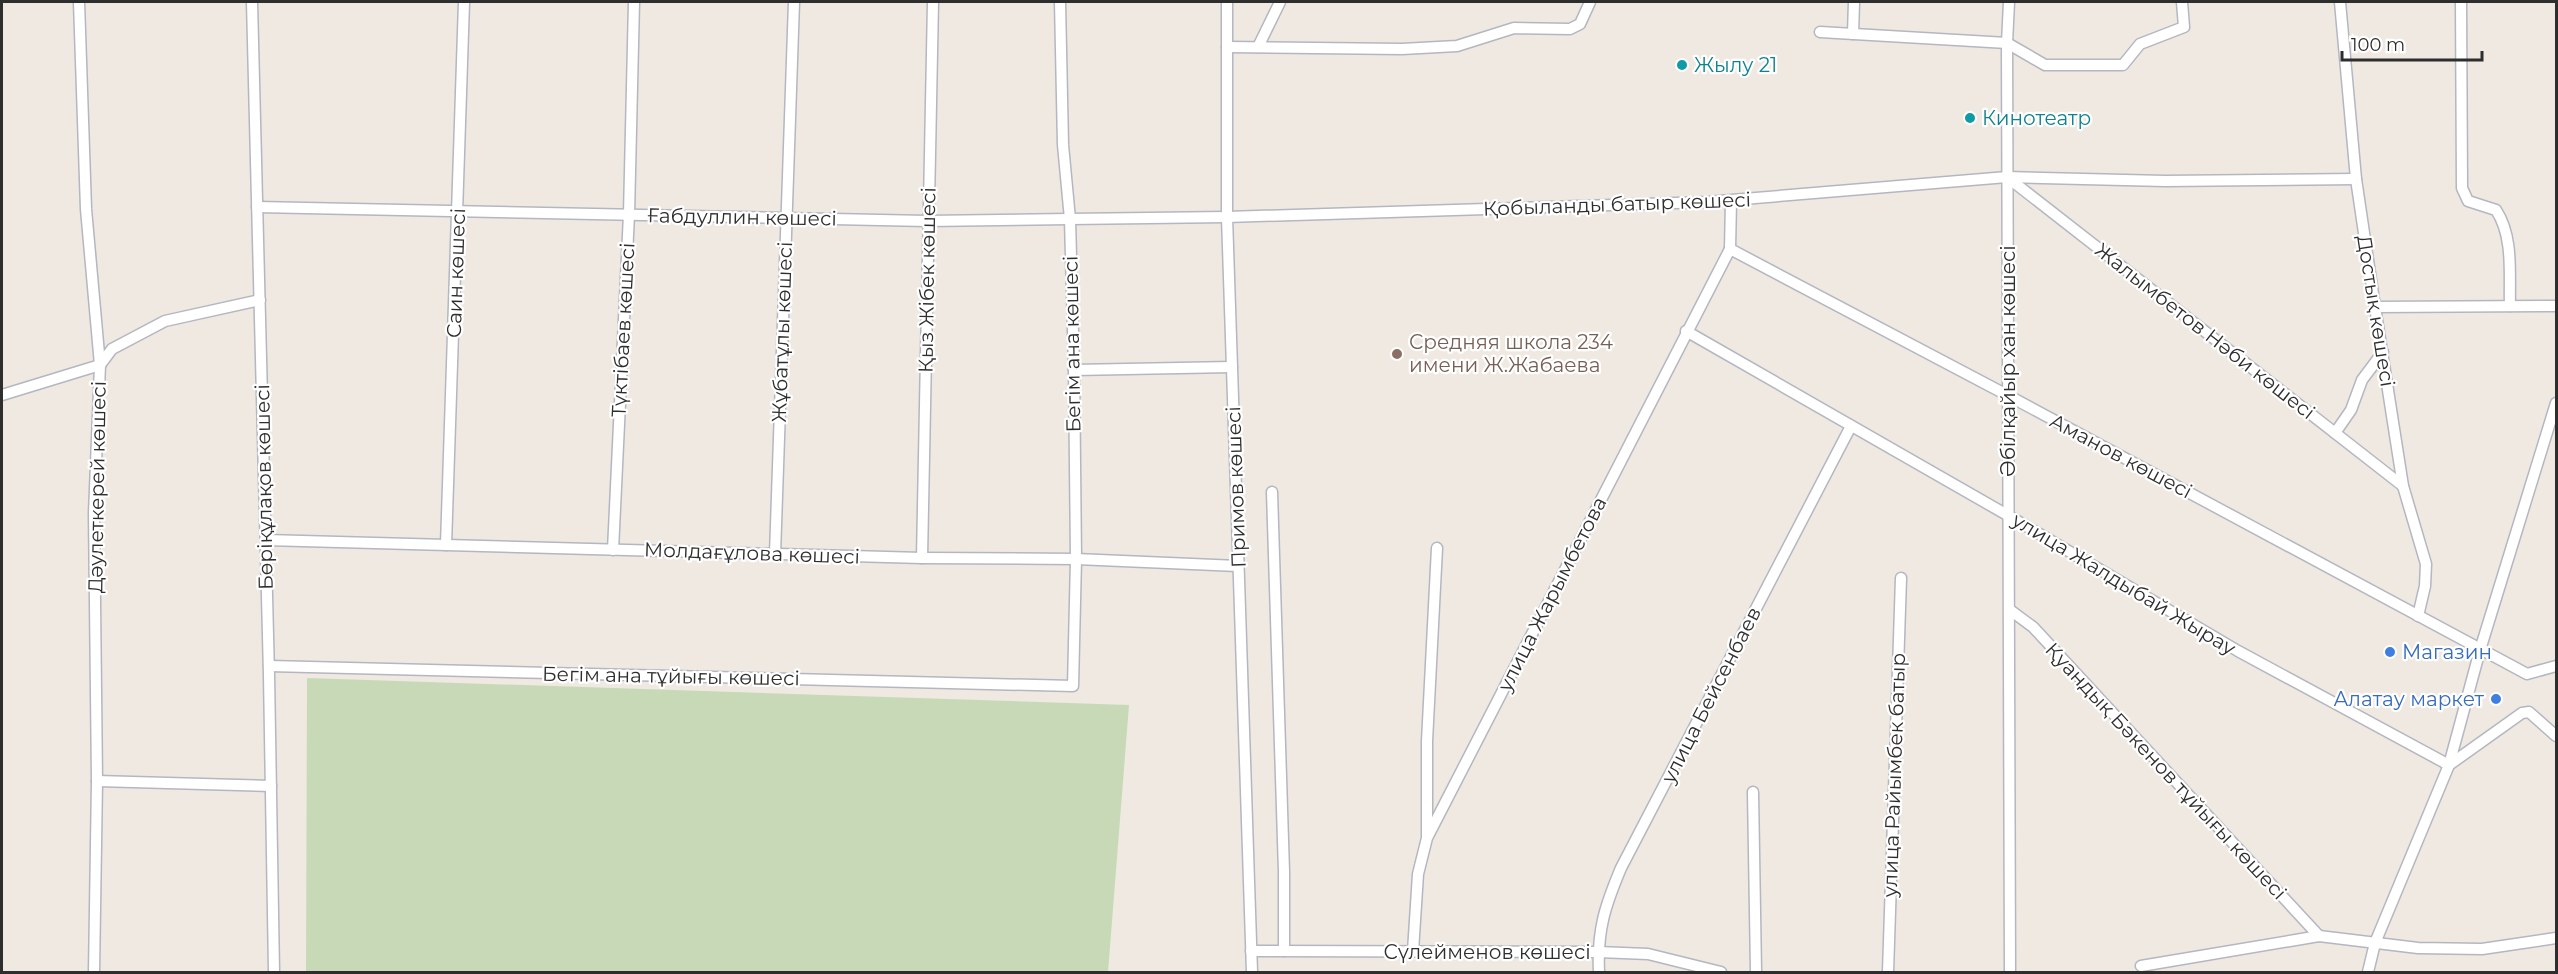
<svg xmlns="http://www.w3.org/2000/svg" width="2558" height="974" font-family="Montserrat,sans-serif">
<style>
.cemetery{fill:#c8d9b8}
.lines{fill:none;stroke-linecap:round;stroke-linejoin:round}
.minor-casing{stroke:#b4b7c1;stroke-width:13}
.minor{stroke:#fff;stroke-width:10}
.culture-dot{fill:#0f9aa8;stroke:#fff;stroke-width:2}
.education-dot{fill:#8d6e63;stroke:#fff;stroke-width:2}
.shop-dot{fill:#3f7fe0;stroke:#fff;stroke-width:2}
.labels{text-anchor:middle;stroke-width:4.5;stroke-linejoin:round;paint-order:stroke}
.culture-label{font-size:20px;fill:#0d838f;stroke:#fff;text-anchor:start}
.street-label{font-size:20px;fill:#2e2e2e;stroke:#fff}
.education-label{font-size:20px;fill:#785e54;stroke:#fff;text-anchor:start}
.shop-label{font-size:20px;fill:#366cbe;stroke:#fff;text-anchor:start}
</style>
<rect width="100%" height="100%" fill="#efe9e1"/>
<!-- cemetery -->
<polygon class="cemetery" points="307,678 1129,705 1108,972 306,972"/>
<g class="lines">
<defs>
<g id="minor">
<polyline points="79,2 86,209 100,365 94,513 97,781 94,972"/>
<polyline points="252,2 269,675 274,972"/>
<polyline points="1227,2 1227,217 1252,972"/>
<polyline points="2009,2 2007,43 2010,972"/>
<polyline points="2340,2 2356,179 2375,307 2403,486 2426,564 2425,586 2418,616"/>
<path d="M2461,2l1,186 6,13 28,9c18,27 13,65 14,96"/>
<polyline points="1820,32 2007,43 2045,65 2123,65 2140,44 2184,27 2182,2"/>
<polyline points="1853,34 1854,2"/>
<polyline points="1227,47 1402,49 1457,46 1514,28 1570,29 1580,24 1590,2"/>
<polyline points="1258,47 1280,2"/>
<polyline points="2007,177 2403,486"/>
<polyline points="1731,201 1730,249 2007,395 2527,674 2556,666"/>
<polyline points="257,207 927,221 1070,219 1227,217 1707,202 2007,177 2165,181 2356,179"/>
<polyline points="2375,307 2556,306"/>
<polyline points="1686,331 2009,516 2238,651 2449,765 2522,713 2529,712 2556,736"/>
<polyline points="1074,370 1232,367"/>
<polyline points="2,395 100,365 112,349 165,321 260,300"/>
<polyline points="2335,433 2351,410 2362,380 2383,352"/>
<polyline points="1272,492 1284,872 1284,951"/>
<polyline points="266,540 922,558 1076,559 1238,566"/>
<polyline points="446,545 464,2"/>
<polyline points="613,550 629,214 634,2"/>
<polyline points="775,554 794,2"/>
<polyline points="922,558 933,2"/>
<polyline points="2010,610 2033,627 2319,936"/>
<polyline points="269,666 1073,686 1076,559 1074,370 1070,219 1063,145 1060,2"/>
<polyline points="97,781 271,786"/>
<polyline points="1753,792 1756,972"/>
<polyline points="1427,835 1427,741 1437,548"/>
<polyline points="1251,951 1598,952 1648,954 1721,972"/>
<polyline points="1413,951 1418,874 1427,838 1730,249"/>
<polyline points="2141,966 2319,936 2418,948 2482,949 2556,938"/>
<path d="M1599,972c-2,-42 6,-66 22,-104l230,-442"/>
<polyline points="1888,972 1901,578"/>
<polyline points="2368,972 2375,943 2449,765 2480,650 2556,403"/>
</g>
</defs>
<!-- minor casing -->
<use href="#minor" class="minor-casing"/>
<!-- minor -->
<use href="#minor" class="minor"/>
</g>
<!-- markers -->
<g class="culture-dot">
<circle cx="1682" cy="65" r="6"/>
<circle cx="1970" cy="118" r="6"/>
</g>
<circle class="education-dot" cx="1397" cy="354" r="6"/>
<g class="shop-dot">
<circle cx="2390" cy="652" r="6"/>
<circle cx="2496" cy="699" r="6"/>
</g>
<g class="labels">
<!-- culture labels -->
<g class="culture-label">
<text x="1694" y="72">Жылу 21</text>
<text x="1982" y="125">Кинотеатр</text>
</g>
<!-- street labels -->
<g class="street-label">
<text transform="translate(1617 204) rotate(-2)" y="7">Қобыланды батыр көшесі</text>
<text transform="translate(742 217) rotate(1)" y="7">Ғабдуллин көшесі</text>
<text transform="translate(456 273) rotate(-88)" y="7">Саин көшесі</text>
<text transform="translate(927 280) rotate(-89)" y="7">Қыз Жібек көшесі</text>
<text transform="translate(2376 311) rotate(81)" y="7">Достық көшесі</text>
<text transform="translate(623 330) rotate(-87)" y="7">Түктібаев көшесі</text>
<text transform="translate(2205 331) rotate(38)" y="7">Жалымбетов Нәби көшесі</text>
<text transform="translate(782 332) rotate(-88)" y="7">Жұбатұлы көшесі</text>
<text transform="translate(1072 344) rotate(-91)" y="7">Бегім ана көшесі</text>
<text transform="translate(2008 361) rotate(-90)" y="7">Әбілқайыр хан көшесі</text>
<text transform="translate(2121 456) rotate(28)" y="7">Аманов көшесі</text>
<text transform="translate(97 487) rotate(-89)" y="7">Дәулеткерей көшесі</text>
<text transform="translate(264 487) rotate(-91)" y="7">Бөріқұлақов көшесі</text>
<text transform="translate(1236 487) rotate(-92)" y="7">Примов көшесі</text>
<text transform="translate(752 553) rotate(2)" y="7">Молдағұлова көшесі</text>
<text transform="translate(2124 584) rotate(31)" y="7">улица Жалдыбай Жырау</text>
<text transform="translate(1552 594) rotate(-63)" y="7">улица Жарымбетова</text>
<text transform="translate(671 676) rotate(1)" y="7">Бегім ана тұйығы көшесі</text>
<text transform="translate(1711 695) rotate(-63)" y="7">улица Бейсенбаев</text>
<text transform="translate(2166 771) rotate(47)" y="7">Қуандық Бәкенов тұйығы көшесі</text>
<text transform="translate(1894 775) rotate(-88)" y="7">улица Райымбек батыр</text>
<text x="1487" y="959">Сүлейменов көшесі</text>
</g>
<!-- education labels -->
<g class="education-label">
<text x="1409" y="349">Средняя школа 234<tspan x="1409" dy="23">имени Ж.Жабаева</tspan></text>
</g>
<!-- shop labels -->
<g class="shop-label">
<text x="2402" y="659">Магазин</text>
<text x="2484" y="706" text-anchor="end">Алатау маркет</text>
</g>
</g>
<!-- border -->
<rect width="2558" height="974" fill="none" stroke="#2e2e2e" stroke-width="6"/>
<!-- scale -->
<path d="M2342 51v9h140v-9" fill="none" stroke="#2e2e2e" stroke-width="3"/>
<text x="2351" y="51" font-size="18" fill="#2e2e2e" stroke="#ffffff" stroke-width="4.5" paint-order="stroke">100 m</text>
</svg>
